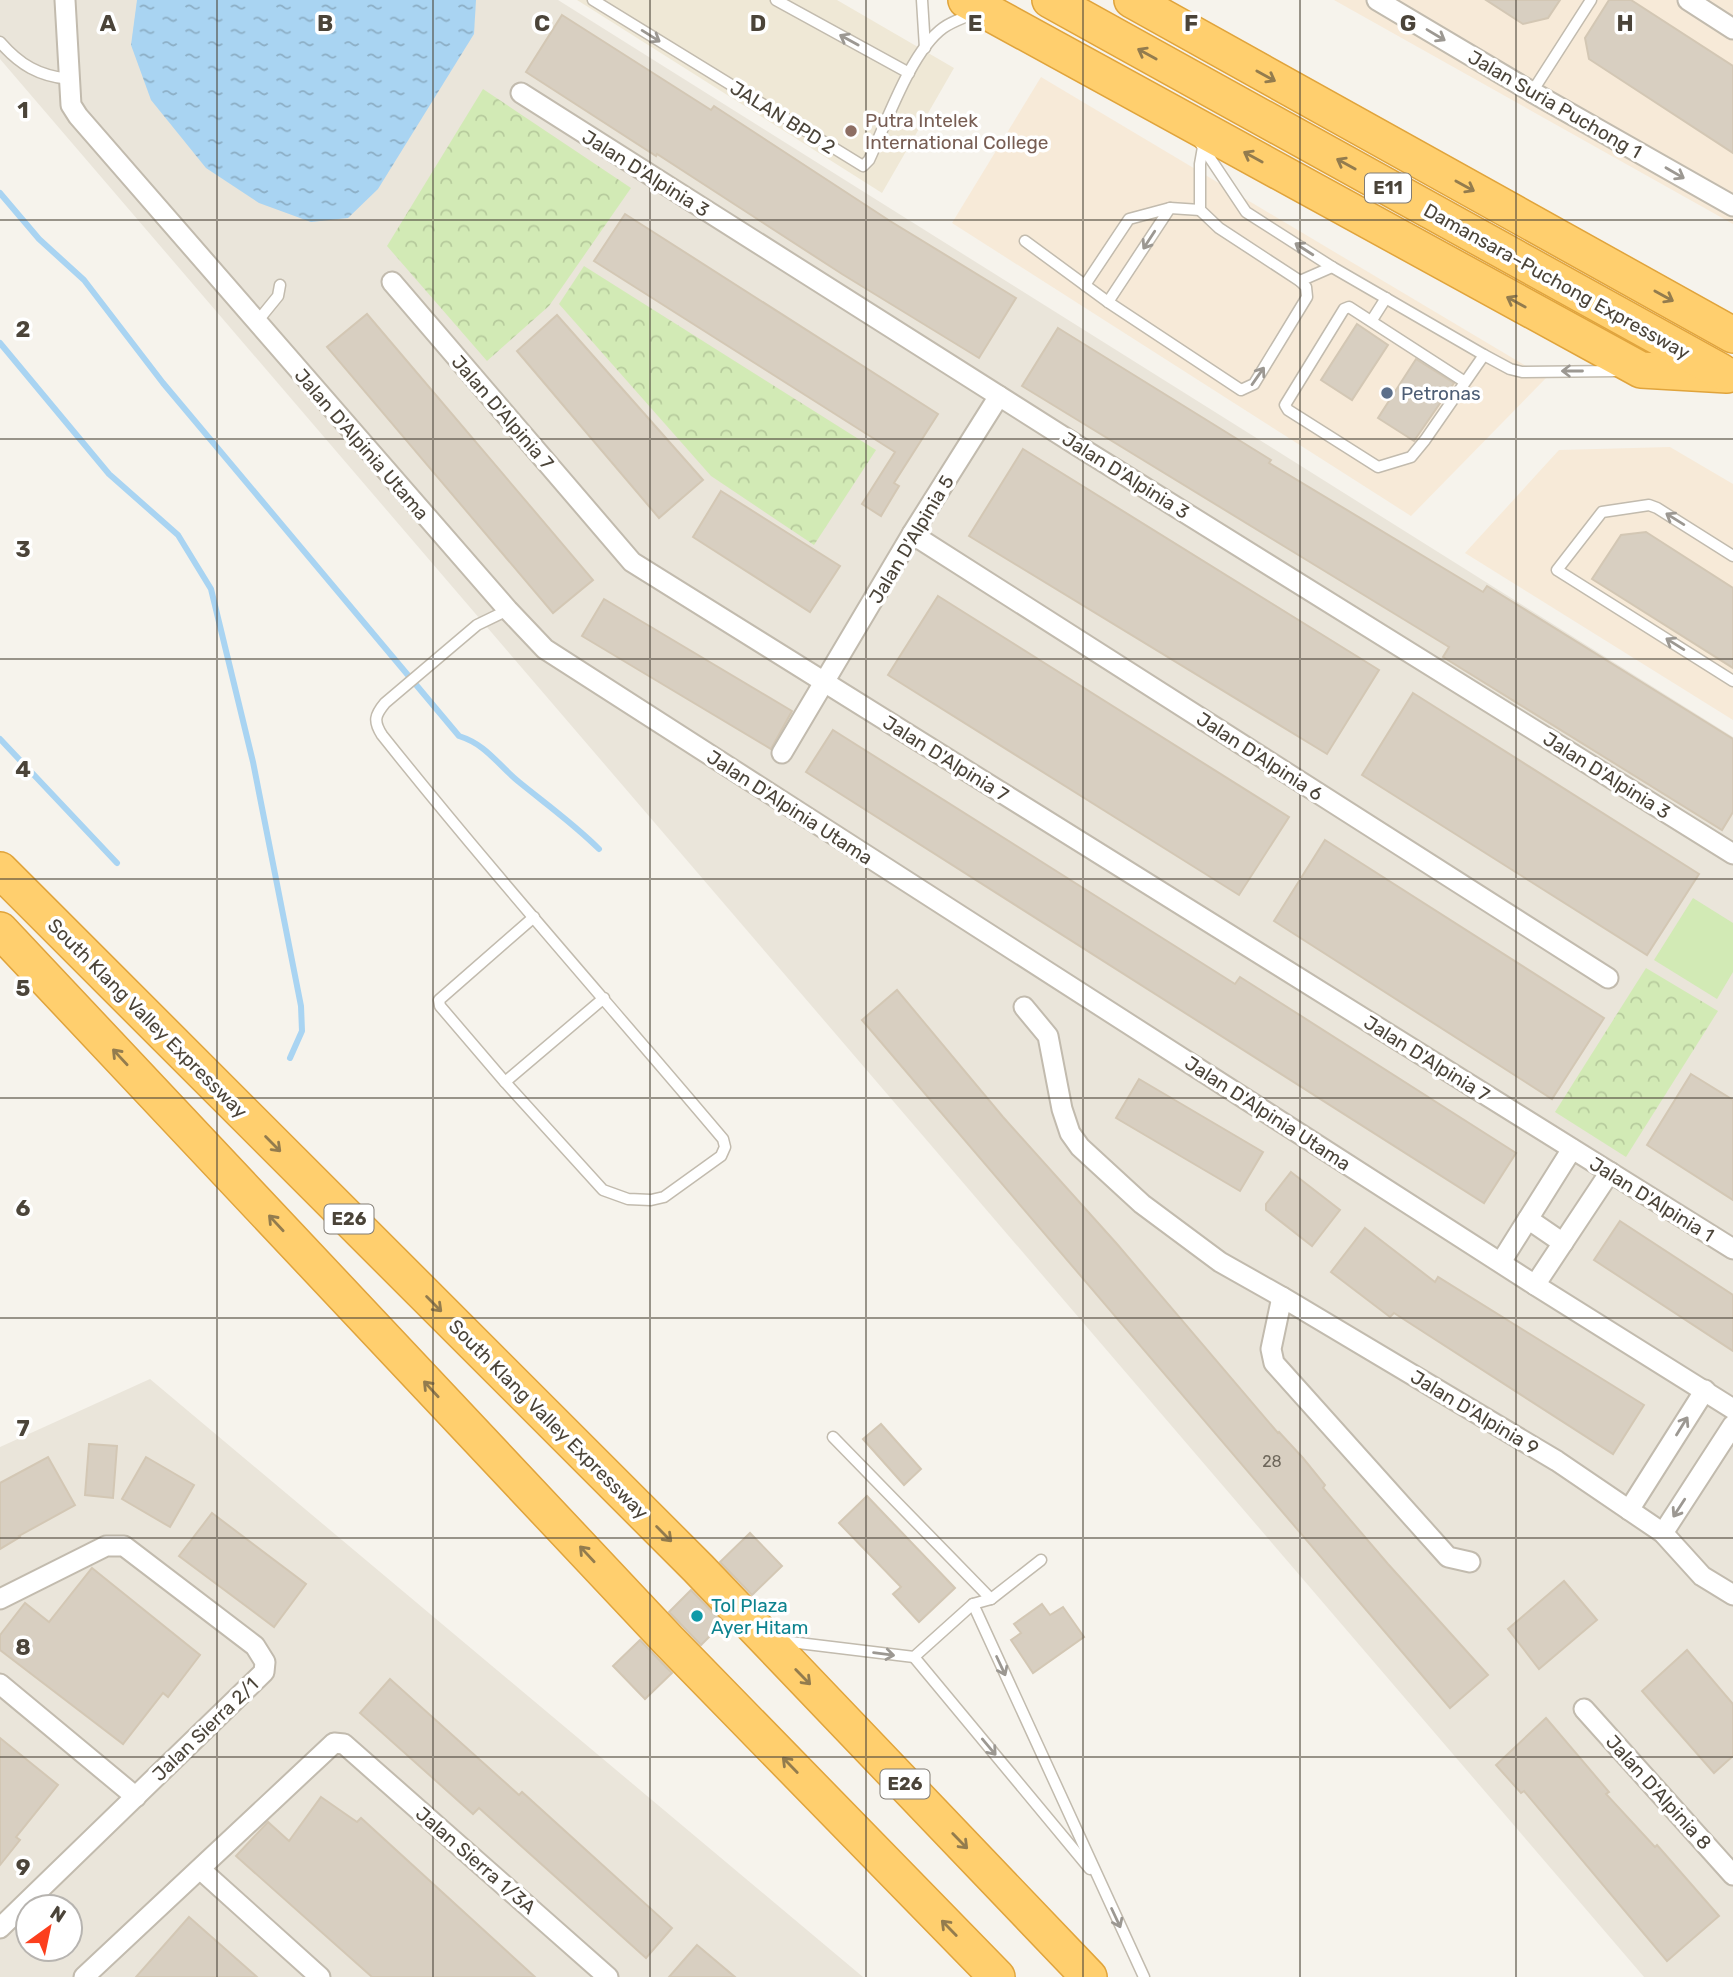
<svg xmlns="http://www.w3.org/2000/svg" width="1733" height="1977" font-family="Rubik,sans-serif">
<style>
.residential{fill:#eae5da;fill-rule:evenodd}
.commercial{fill:#f7ead8}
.education{fill:#efe8d6}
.grass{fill:#d2eab5}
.park{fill:url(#park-crowns)}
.water{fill:url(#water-ripples)}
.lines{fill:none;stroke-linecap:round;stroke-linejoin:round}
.stream{stroke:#a9d4f2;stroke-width:6}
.building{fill:#d8cfc1;stroke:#d3c7b4;stroke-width:2}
.service-casing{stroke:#c2bbae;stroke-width:13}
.minor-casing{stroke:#c2bbae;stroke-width:23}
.motorway-casing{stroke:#e0a43c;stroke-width:38}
.service{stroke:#fff;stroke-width:10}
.minor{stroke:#fff;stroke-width:19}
.motorway{stroke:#ffcf6e;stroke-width:35}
.oneway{stroke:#9c9892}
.oneway2{stroke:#937c4e}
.grid{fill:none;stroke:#4b4439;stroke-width:2;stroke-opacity:0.55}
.education-dot{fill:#8d6e63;stroke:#fff;stroke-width:2.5}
.service-dot{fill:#5c6f8a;stroke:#fff;stroke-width:2.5}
.culture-dot{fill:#0f9aa8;stroke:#fff;stroke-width:2.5}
.labels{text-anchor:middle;stroke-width:7;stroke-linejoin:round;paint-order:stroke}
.number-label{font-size:16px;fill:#6e675b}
.shield{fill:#fff;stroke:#817c74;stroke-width:2}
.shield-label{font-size:18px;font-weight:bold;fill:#4b4439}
.street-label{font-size:19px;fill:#4b4439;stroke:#fff}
.education-label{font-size:19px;fill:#785e54;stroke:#fff;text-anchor:start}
.service-label{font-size:19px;fill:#4e5e75;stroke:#fff;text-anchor:start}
.culture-label{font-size:19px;fill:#0d838f;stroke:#fff;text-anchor:start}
.grid-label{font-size:23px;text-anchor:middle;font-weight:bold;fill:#4b4439;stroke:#fff;stroke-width:7;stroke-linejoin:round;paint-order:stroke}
</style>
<defs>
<pattern id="park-crowns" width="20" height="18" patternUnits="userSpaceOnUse" patternTransform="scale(1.75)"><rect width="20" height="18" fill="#d2eab5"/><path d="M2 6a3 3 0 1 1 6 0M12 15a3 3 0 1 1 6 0" fill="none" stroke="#b6ca9c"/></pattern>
<pattern id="water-ripples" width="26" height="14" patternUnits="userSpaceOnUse" patternTransform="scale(1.75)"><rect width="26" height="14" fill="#a9d4f2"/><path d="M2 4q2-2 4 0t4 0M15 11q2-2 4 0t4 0" fill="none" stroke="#8caec5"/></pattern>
</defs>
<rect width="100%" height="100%" fill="#f6f3ec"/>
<!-- residential -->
<g class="residential">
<polygon points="0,0 558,0 1733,737 1733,1977 1644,1977 0,59"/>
<path d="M150,1379l713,598h-863v-530zM28,1907h42v42h-42z"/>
</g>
<!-- commercial -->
<g class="commercial">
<polygon points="1334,0 1733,0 1733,224"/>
<polygon points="1041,77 1546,378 1411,516 952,223"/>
<polygon points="1670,447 1733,484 1733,720 1465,553 1559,450"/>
</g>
<!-- education -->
<polygon class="education" points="577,0 837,0 954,68 882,193"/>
<!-- grass -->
<polygon class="grass" points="1693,898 1733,923 1733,972 1717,999 1654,960"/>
<!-- park -->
<g class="park">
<polygon points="483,89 631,188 549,306 487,361 387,246"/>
<polygon points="584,266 876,450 814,545 711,476 559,304"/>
<polygon points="1646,968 1718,1011 1626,1157 1555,1112"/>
</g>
<!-- water -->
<polygon class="water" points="137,0 476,0 474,34 378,189 348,218 311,222 259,203 206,168 151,100 131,45"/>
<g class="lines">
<!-- stream -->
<g class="stream">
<path d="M0,193l39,46 45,41 79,103 296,353c28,9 38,28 60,46 27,22 55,42 80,67"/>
<polyline points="0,343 109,474 178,535 211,589 253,762 301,1006 302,1031 290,1058"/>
<polyline points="0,739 117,863"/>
</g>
</g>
<!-- building -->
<g class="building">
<polygon points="1486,0 1560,0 1548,18 1523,24"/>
<polygon points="1609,0 1631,0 1733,66 1733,153 1589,59 1585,38"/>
<polygon points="562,15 711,110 714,106 890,221 1016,298 979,358 842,274 657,154 656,156 526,72"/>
<polygon points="625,214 938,414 894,483 899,486 881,516 862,504 895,452 594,261"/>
<polygon points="367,314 593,580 553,613 327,347"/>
<polygon points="557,315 703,480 659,518 517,351"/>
<polygon points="1357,324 1388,345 1352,400 1321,380"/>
<polygon points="1058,328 1271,460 1269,463 1483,592 1487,586 1733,739 1733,812 1722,830 1443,657 1449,647 1022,386"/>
<polygon points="1416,359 1454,383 1414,441 1378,418"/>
<polygon points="1023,449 1379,670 1327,754 969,536"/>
<polygon points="721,491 840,566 810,612 693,537"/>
<polygon points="1646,532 1733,588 1733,668 1592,579 1621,535"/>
<polygon points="938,596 1289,817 1239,895 888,675"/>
<polygon points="604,599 792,711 771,749 582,636"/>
<polygon points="1413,693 1699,874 1647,955 1362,775"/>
<polygon points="833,730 1235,984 1240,977 1516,1153 1484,1203 806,772"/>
<polygon points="1325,840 1604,1018 1552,1099 1274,921"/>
<polygon points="897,990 1003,1117 1117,1244 1278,1433 1279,1432 1303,1458 1325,1485 1323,1488 1388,1564 1488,1675 1450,1708 862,1020"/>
<polygon points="1691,1074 1733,1100 1733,1200 1647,1145"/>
<polygon points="1139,1079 1263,1152 1240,1191 1116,1118"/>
<polygon points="1291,1172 1340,1210 1312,1246 1266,1210 1266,1204"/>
<polygon points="1620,1221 1733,1295 1733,1351 1594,1260"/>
<polygon points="1365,1228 1435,1282 1438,1277 1644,1405 1613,1454 1394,1313 1390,1317 1331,1272"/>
<polygon points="881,1424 921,1469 904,1485 863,1439"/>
<polygon points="89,1444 117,1446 113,1498 85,1495"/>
<polygon points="48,1457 75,1505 19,1536 20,1537 0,1549 0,1483"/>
<polygon points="146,1457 194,1485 170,1527 122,1499"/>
<polygon points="867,1496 955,1588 919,1622 893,1594 901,1587 839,1523"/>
<polygon points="212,1513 306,1584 274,1627 179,1556"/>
<polygon points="750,1533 782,1566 752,1595 720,1562"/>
<polygon points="92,1568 200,1655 168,1697 163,1693 123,1744 0,1650 0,1635 25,1603 49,1622"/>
<polygon points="1564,1581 1597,1620 1539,1669 1508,1629"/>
<polygon points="691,1590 723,1623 701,1645 669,1612"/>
<polygon points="1042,1604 1050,1615 1063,1607 1084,1637 1033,1673 1011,1640 1021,1633 1014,1624"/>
<polygon points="640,1640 672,1673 645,1699 613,1666"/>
<polygon points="1687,1650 1733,1704 1733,1756 1714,1773 1642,1691"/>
<polygon points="390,1679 519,1795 522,1792 672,1928 646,1958 479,1808 473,1814 360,1713"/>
<polygon points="1546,1718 1609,1792 1606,1794 1655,1847 1657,1845 1719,1916 1667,1961 1524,1791 1521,1793 1496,1765"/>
<polygon points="0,1738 58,1785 16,1837 20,1840 0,1865"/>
<polygon points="321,1797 357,1822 361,1818 535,1977 372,1977 236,1856 268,1822 289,1841"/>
<polygon points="189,1917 257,1977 136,1977"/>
<polygon points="697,1945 735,1977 669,1977"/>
</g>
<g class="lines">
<defs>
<g id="service">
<path d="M593,0l270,166 6,-6c17,-36 42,-109 74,-132 8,-6 20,-10 29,-14"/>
<polyline points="776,0 909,73"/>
<polyline points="922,0 925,48"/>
<path d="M0,42c20,23 39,34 69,37"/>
<polyline points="1532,92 1591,0"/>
<polyline points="1200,143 1246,212 1332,267 1484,355 1510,369 1522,372 1619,371"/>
<polyline points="1203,147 1200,164 1200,210 1219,228 1300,281 1332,267"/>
<polyline points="1025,241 1108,302 1241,390 1254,384 1307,297 1306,287 1300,281"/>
<polyline points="1085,285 1129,219 1170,208"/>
<polyline points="1108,302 1170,208 1200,210"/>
<polyline points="1372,320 1386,298"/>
<polyline points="256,323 278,296 280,285"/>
<polyline points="1465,382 1349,307 1344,309 1285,405 1288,410 1378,467 1411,457 1425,440 1484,355"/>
<polyline points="1733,556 1657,508 1649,505 1602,512 1557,570 1733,681"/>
<path d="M508,610l-31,15 -92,78c-10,12 -12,18 -3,32 110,138 227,269 341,404l2,8 -4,9 -57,41 -13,3 -23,-1 -25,-9 -98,-108 99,-84"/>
<polyline points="505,1082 440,1006 439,1000 534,917"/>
<polyline points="991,1599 1041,1560"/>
<polyline points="973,1604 1144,1977"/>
<polyline points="782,1641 914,1657 973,1604 991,1599 833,1437"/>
<polyline points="914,1657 1090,1869"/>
</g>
<g id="minor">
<polyline points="65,0 71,105 78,116 508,610 545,649 1535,1285 1733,1409"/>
<polyline points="1377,0 1532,92 1733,206"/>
<polyline points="1688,0 1733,29"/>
<polyline points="521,93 1078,446 1733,854"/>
<polyline points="392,282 632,562 1733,1249"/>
<polyline points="912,534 1608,978"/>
<polyline points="782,753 912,534 999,396"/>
<polyline points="1024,1007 1048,1036 1062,1109 1070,1133 1080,1147 1142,1204 1220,1262 1282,1297"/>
<polyline points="1528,1219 1563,1243"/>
<polyline points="1501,1262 1572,1149"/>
<polyline points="1535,1285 1610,1172"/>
<polyline points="1629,1510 1705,1390"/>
<polyline points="1663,1533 1733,1425"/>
<polyline points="1470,1562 1448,1557 1274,1363 1271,1349 1282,1297 1557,1461 1663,1533 1702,1576 1733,1595"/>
<polyline points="0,1599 106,1546 124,1546 255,1646 265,1662 264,1672 0,1928"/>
<polyline points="0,1684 136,1797"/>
<polyline points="1584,1709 1733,1875"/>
<polyline points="200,1869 320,1977"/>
<polyline points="84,1977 334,1743 344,1744 608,1977"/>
</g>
<g id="motorway">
<polyline points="966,0 1641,370 1727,375"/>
<polyline points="1050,0 1720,371"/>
<polyline points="1132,0 1733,335"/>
<polyline points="0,870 698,1568 1089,1977"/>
<polyline points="0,930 668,1640 997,1977"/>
</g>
</defs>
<!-- service casing -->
<use href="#service" class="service-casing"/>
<!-- minor casing -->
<use href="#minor" class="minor-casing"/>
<!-- motorway casing -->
<use href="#motorway" class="motorway-casing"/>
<!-- service -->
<use href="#service" class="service"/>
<!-- minor -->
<use href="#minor" class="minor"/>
<!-- motorway -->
<use href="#motorway" class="motorway"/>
</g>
<!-- one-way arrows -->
<defs><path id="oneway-shaft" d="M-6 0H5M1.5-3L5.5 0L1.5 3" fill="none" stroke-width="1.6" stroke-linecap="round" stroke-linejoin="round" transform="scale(1.75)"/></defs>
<g class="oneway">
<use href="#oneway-shaft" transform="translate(1436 35) rotate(31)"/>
<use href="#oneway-shaft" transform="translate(651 36) rotate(32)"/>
<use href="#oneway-shaft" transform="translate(849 40) rotate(-151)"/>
<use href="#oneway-shaft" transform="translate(1675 173) rotate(30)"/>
<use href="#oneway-shaft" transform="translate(1149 240) rotate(123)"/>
<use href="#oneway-shaft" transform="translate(1304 249) rotate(-147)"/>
<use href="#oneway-shaft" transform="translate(1572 371) rotate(180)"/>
<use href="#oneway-shaft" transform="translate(1258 376) rotate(-55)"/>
<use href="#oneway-shaft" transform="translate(1675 519) rotate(-148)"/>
<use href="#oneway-shaft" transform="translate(1675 644) rotate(-148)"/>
<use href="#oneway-shaft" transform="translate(1682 1426) rotate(-58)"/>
<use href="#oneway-shaft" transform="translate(1679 1508) rotate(123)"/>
<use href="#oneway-shaft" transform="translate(884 1654) rotate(7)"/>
<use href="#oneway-shaft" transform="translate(1001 1666) rotate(65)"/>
<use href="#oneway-shaft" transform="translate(989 1747) rotate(50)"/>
<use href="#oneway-shaft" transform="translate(1116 1918) rotate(65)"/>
</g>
<g class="oneway2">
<use href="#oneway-shaft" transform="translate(1147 54) rotate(-151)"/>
<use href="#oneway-shaft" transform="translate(1266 76) rotate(29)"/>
<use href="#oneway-shaft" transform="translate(1253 157) rotate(-151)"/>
<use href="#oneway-shaft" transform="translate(1346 164) rotate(-151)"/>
<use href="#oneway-shaft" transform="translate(1465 186) rotate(29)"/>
<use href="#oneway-shaft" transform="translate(1664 296) rotate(29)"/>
<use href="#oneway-shaft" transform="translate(1516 302) rotate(-151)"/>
<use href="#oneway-shaft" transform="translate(120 1057) rotate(-133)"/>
<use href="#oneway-shaft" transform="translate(273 1144) rotate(45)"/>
<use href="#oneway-shaft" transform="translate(276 1223) rotate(-133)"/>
<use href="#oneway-shaft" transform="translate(434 1304) rotate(45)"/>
<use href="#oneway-shaft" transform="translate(431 1389) rotate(-133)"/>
<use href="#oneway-shaft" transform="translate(664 1534) rotate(45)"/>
<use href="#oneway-shaft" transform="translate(587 1554) rotate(-133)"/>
<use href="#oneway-shaft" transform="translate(803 1677) rotate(46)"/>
<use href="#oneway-shaft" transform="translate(790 1765) rotate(-134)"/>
<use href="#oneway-shaft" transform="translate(960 1841) rotate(46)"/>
<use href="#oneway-shaft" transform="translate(949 1928) rotate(-134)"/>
</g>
<!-- grid -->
<path class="grid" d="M217,0v1977M433,0v1977M650,0v1977M866,0v1977M1083,0v1977M1300,0v1977M1516,0v1977M0,220h1733M0,439h1733M0,659h1733M0,879h1733M0,1098h1733M0,1318h1733M0,1538h1733M0,1757h1733"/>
<!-- markers -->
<circle class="education-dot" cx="851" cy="131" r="7"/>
<circle class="service-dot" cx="1387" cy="393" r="7"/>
<circle class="culture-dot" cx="697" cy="1616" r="7"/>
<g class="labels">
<!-- number labels -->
<g class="number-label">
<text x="1272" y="1467">28</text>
</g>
<!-- shield labels -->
<g class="shield">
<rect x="1365" y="173.5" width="46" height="29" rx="5"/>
<rect x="324.5" y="1204.5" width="49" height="29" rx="5"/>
<rect x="880.5" y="1769.5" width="49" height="29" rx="5"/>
</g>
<g class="shield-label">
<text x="1388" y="194">E11</text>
<text x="349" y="1225">E26</text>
<text x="905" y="1790">E26</text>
</g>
<!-- street labels -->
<g class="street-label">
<text transform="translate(1555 104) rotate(30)" y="7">Jalan Suria Puchong 1</text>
<text transform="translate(783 117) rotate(32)" y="7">JALAN BPD 2</text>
<text transform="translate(646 173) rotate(32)" y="7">Jalan D'Alpinia 3</text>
<text transform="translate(1557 281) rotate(29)" y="7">Damansara–Puchong Expressway</text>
<text transform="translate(503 412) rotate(49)" y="7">Jalan D'Alpinia 7</text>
<text transform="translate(362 444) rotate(49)" y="7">Jalan D'Alpinia Utama</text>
<text transform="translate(1126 475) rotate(32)" y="7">Jalan D'Alpinia 3</text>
<text transform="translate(911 539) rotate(-59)" y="7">Jalan D'Alpinia 5</text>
<text transform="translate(1260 756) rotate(33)" y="7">Jalan D'Alpinia 6</text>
<text transform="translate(946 758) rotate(32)" y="7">Jalan D'Alpinia 7</text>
<text transform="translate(1607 775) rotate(32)" y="7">Jalan D'Alpinia 3</text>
<text transform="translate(790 807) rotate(33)" y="7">Jalan D'Alpinia Utama</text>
<text transform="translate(148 1018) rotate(45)" y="7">South Klang Valley Expressway</text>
<text transform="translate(1427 1058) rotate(32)" y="7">Jalan D'Alpinia 7</text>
<text transform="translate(1268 1113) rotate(33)" y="7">Jalan D'Alpinia Utama</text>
<text transform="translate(1652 1199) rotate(32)" y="7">Jalan D'Alpinia 1</text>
<text transform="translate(1475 1412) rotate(31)" y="7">Jalan D'Alpinia 9</text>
<text transform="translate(549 1419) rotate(45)" y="7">South Klang Valley Expressway</text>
<text transform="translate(205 1729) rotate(-44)" y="7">Jalan Sierra 2/1</text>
<text transform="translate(1659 1792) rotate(48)" y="7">Jalan D'Alpinia 8</text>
<text transform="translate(476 1860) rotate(41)" y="7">Jalan Sierra 1/3A</text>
</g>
<!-- education labels -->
<g class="education-label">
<text x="865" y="127">Putra Intelek<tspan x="865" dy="22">International College</tspan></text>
</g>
<!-- service labels -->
<g class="service-label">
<text x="1401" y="400">Petronas</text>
</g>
<!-- culture labels -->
<g class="culture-label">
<text x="711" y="1612">Tol Plaza<tspan x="711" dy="22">Ayer Hitam</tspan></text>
</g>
</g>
<g class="grid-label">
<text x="108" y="31">A</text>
<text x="325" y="31">B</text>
<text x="542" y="31">C</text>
<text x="758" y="31">D</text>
<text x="975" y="31">E</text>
<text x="1191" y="31">F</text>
<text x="1408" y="31">G</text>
<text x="1625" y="31">H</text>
<text x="23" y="118">1</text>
<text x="23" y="337">2</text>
<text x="23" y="557">3</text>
<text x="23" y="777">4</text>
<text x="23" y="996">5</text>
<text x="23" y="1216">6</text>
<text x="23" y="1436">7</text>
<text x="23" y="1655">8</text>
<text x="23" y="1875">9</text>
</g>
<!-- north arrow -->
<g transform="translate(49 1928) rotate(33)"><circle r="33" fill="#ffffff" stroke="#b7b4b0" stroke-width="2"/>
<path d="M0-5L12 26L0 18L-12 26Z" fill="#fc3f1d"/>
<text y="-10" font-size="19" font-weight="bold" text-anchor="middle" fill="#4b4439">N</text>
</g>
</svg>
